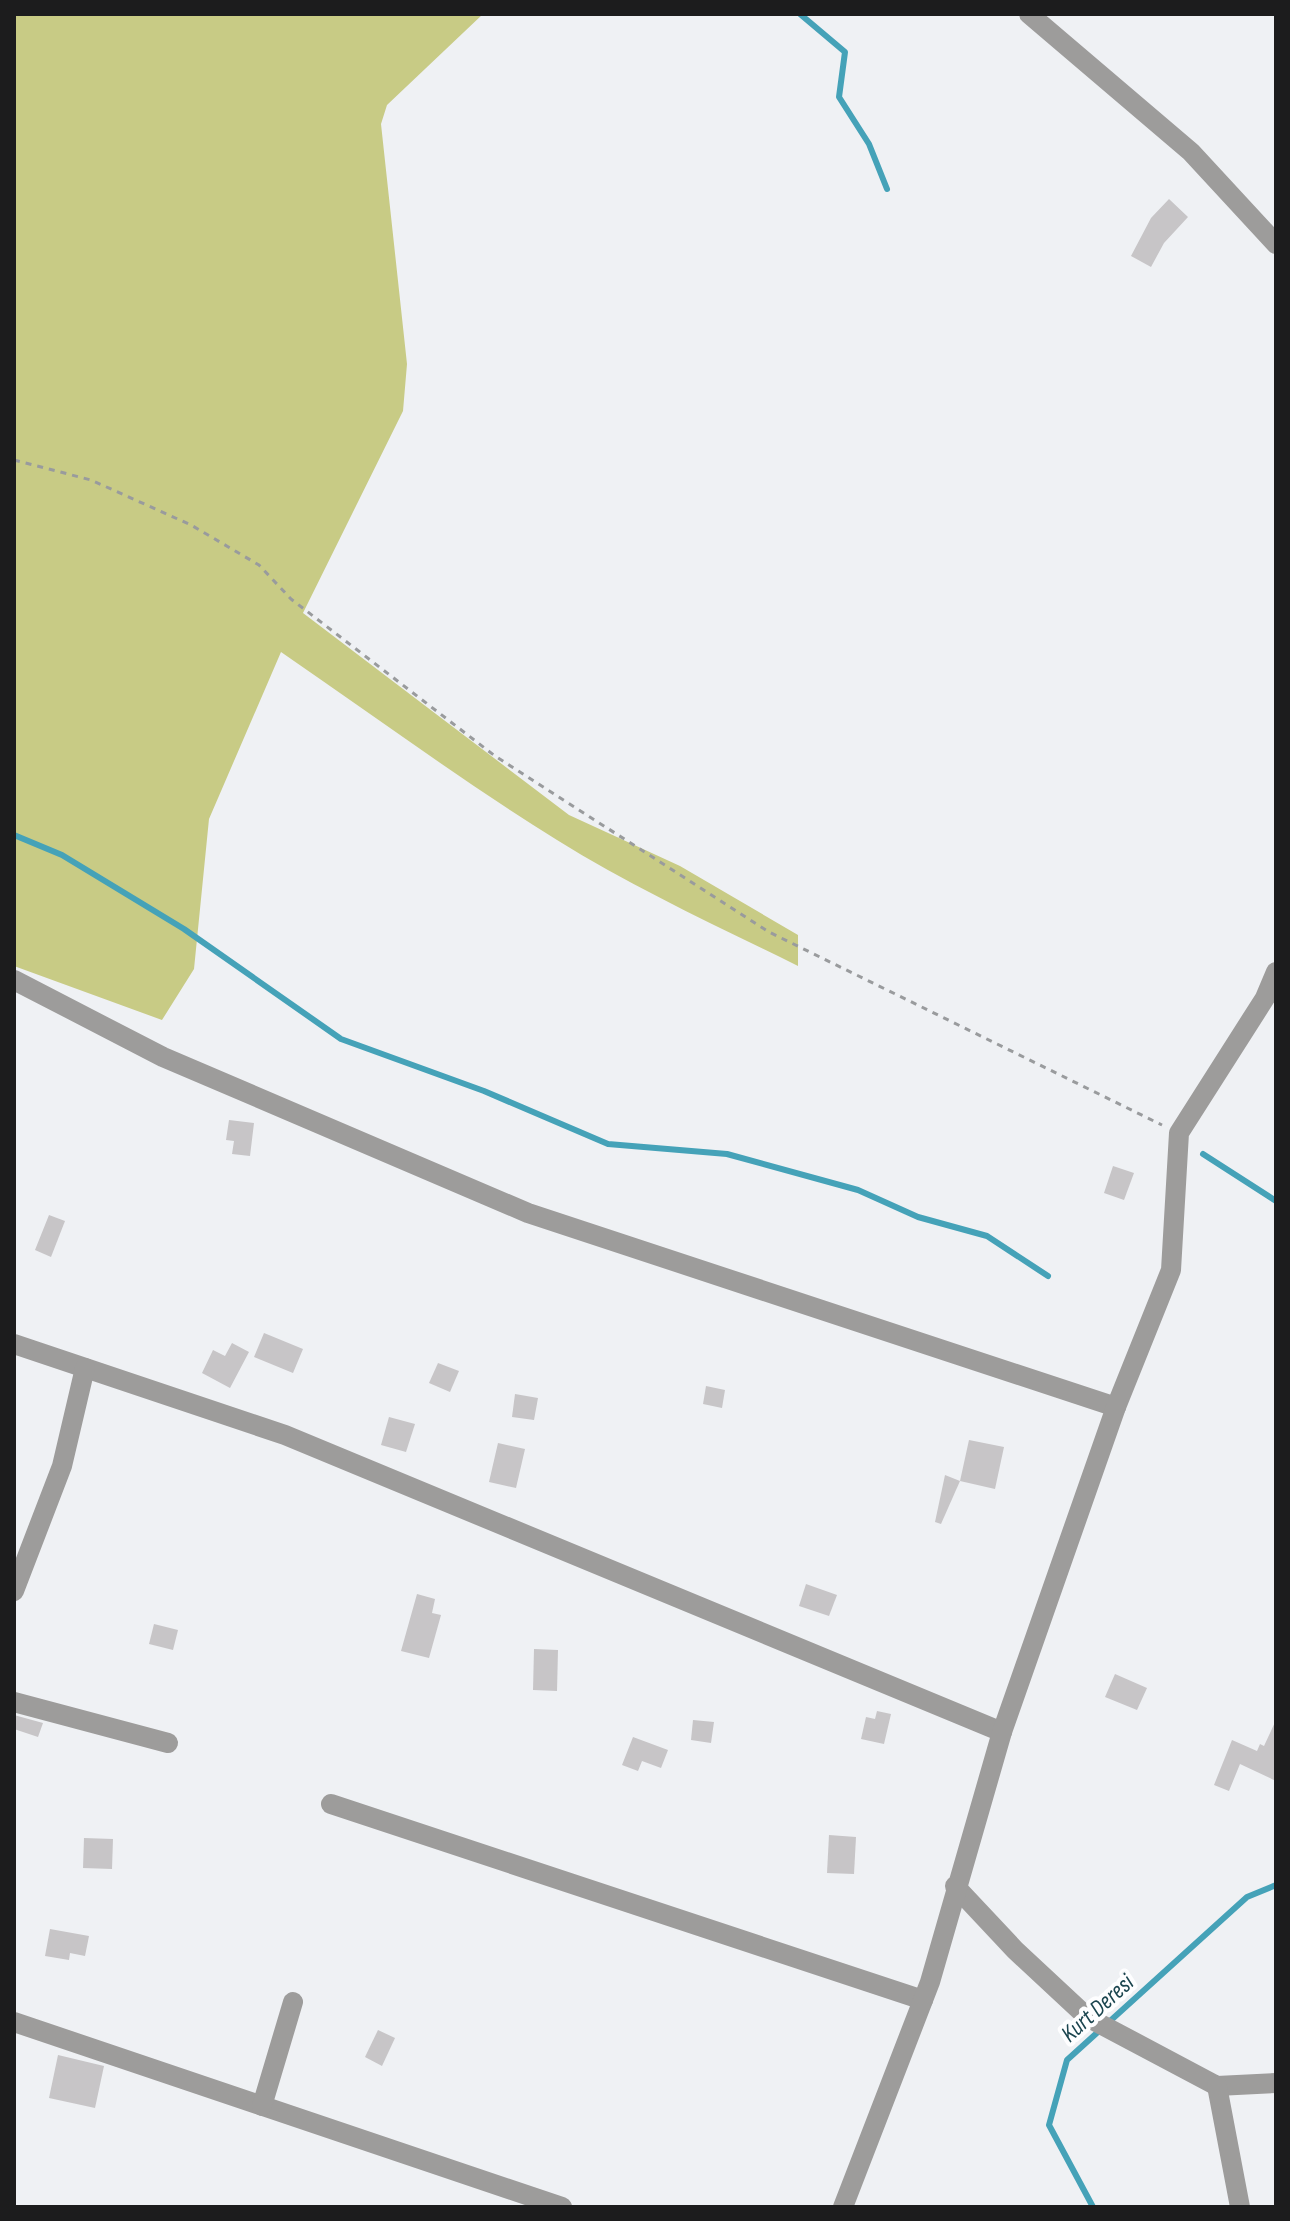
<svg xmlns="http://www.w3.org/2000/svg" width="1290" height="2221" font-family="'Sofia Sans Condensed',sans-serif">
<style>
.green{fill:#c8cb85}
.lines{fill:none;stroke-linecap:round;stroke-linejoin:round}
.stream{stroke:#45a2b8;stroke-width:6}
.building{fill:#c7c5c7}
.path{stroke:#999b9d;stroke-width:3;stroke-dasharray:6 6;stroke-linecap:butt}
.minor{stroke:#9d9c9b;stroke-width:20}
.labels{text-anchor:middle;stroke-width:8;stroke-linejoin:round;paint-order:stroke}
.water-label{font-size:24px;font-style:italic;fill:#1b454f;stroke:#fefeff}
</style>
<rect width="100%" height="100%" fill="#eff1f4"/>
<!-- green -->
<path class="green" d="M14,14h469l-96,91 -6,19 26,240 -4,47 -100,202 266,202 111,51 118,69v31c-81,-40 -164,-78 -241,-126 -95,-59 -184,-125 -276,-188l-72,167 -15,150 -32,51 -148,-54z"/>
<g class="lines">
<!-- stream -->
<g class="stream">
<polyline points="800,14 845,52 839,97 869,144 887,189"/>
<polyline points="14,835 62,855 184,929 341,1039 484,1091 608,1144 727,1154 858,1190 918,1217 987,1236 1048,1276"/>
<polyline points="1203,1154 1276,1201"/>
<polyline points="1093,2207 1049,2125 1067,2060 1247,1897 1276,1885"/>
</g>
</g>
<!-- building -->
<g class="building">
<polygon points="1169,199 1188,217 1164,243 1151,267 1131,256 1151,218"/>
<polygon points="229,1120 254,1123 250,1156 232,1154 234,1141 226,1140"/>
<polygon points="1113,1166 1134,1173 1124,1200 1104,1193"/>
<polygon points="49,1215 65,1221 51,1257 35,1250"/>
<polygon points="264,1333 303,1349 293,1373 254,1357"/>
<polygon points="232,1343 249,1352 230,1388 202,1373 213,1350 225,1356"/>
<polygon points="438,1363 459,1371 450,1392 429,1383"/>
<polygon points="706,1386 725,1390 722,1408 703,1404"/>
<polygon points="515,1394 538,1398 534,1420 512,1417"/>
<polygon points="389,1417 415,1424 406,1452 381,1445"/>
<polygon points="969,1440 1004,1447 995,1489 960,1481"/>
<polygon points="498,1443 525,1449 516,1488 489,1482"/>
<polygon points="945,1475 960,1481 941,1524 935,1522"/>
<polygon points="806,1584 837,1595 829,1616 799,1606"/>
<polygon points="417,1594 435,1599 432,1613 441,1615 429,1658 401,1651"/>
<polygon points="154,1624 178,1630 173,1650 149,1644"/>
<polygon points="534,1649 558,1650 557,1691 533,1690"/>
<polygon points="1115,1674 1147,1688 1137,1710 1105,1697"/>
<polygon points="877,1711 891,1714 884,1744 861,1739 866,1717 875,1719"/>
<polygon points="14,1715 43,1723 38,1737 14,1729"/>
<polygon points="693,1720 714,1722 711,1743 691,1740"/>
<polygon points="1276,1720 1276,1781 1240,1764 1229,1791 1214,1785 1232,1740 1257,1751 1260,1744 1264,1746"/>
<polygon points="633,1737 668,1750 661,1768 642,1761 638,1771 622,1765"/>
<polygon points="829,1835 856,1837 854,1874 827,1873"/>
<polygon points="84,1838 113,1839 112,1869 83,1868"/>
<polygon points="50,1929 89,1936 85,1956 70,1953 69,1960 45,1956"/>
<polygon points="378,2030 395,2038 382,2066 365,2057"/>
<polygon points="58,2055 104,2066 95,2108 49,2098"/>
</g>
<g class="lines">
<!-- path -->
<polyline class="path" points="14,460 91,480 191,525 259,565 291,599 495,756 769,932 1162,1125"/>
<!-- minor -->
<g class="minor">
<polyline points="1029,14 1191,152 1276,244"/>
<polyline points="14,980 163,1057 528,1213 1116,1407"/>
<polyline points="14,1344 285,1435 1002,1732"/>
<polyline points="14,1591 62,1466 85,1368"/>
<polyline points="14,1702 168,1743"/>
<polyline points="331,1804 923,2000"/>
<polyline points="955,1886 1015,1950 1087,2017 1217,2086 1276,2083"/>
<polyline points="14,2022 562,2207"/>
<polyline points="1217,2086 1240,2207"/>
<polyline points="262,2106 293,2002"/>
<polyline points="843,2207 930,1982 1002,1732 1116,1407 1171,1270 1179,1133 1265,998 1276,972"/>
</g>
</g>
<g class="labels">
<!-- water labels -->
<g class="water-label">
<text transform="translate(1097 2008) rotate(-42)" y="8">Kurt Deresi</text>
</g>
</g>
<!-- border -->
<rect width="1290" height="2221" fill="none" stroke="#1c1c1d" stroke-width="32"/>
</svg>
